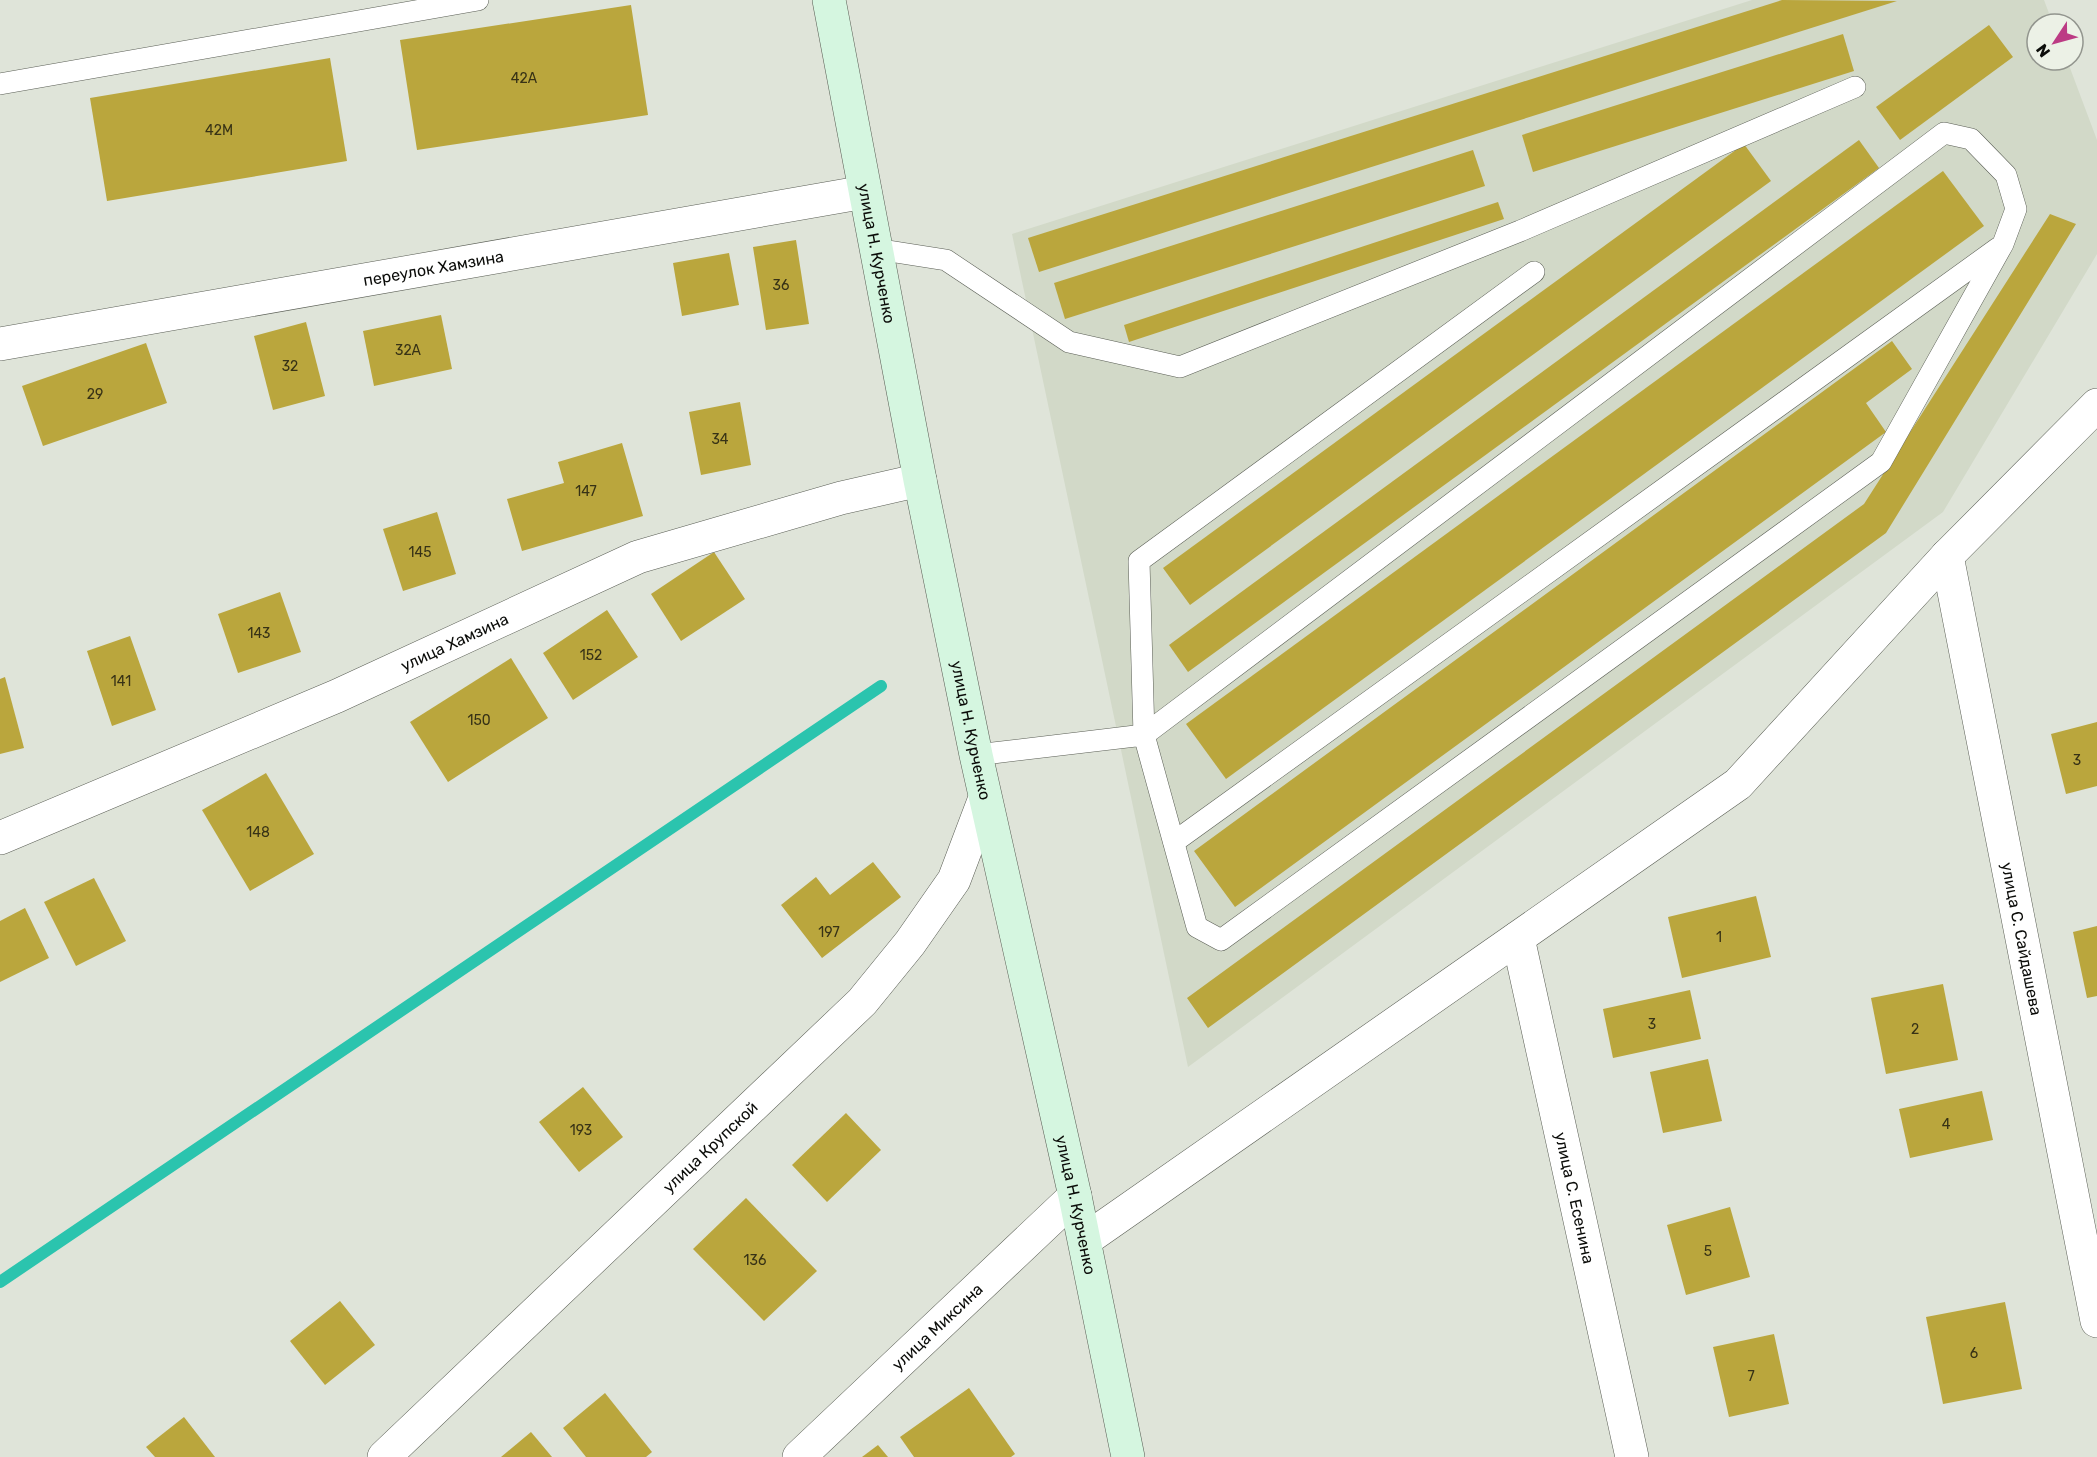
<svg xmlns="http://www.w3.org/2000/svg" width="2097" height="1457" font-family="Rubik,sans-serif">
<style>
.built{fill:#d2d9c8}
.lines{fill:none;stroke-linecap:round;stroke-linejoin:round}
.stream{stroke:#2bc4ae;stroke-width:12}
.building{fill:#baa63d}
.lane-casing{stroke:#5a5e55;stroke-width:22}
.street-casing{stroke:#5a5e55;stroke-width:34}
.secondary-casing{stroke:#5a5e55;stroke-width:34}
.lane{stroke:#fff;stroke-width:21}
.street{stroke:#fff;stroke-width:33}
.secondary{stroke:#d5f6e0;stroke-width:33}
.labels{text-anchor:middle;stroke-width:5;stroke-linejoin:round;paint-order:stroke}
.number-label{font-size:14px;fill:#373216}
.street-label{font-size:16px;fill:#0b0c09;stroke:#ecf1e6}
</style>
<rect width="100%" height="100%" fill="#dfe4d9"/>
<!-- built -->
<polygon class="built" points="1752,0 2044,0 2053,24 2037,24 2037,60 2067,60 2097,140 2097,254 1943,512 1188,1067 1012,234"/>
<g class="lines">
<!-- stream -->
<polyline class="stream" points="0,1282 881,686"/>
</g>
<!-- building -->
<g class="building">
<polygon points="1782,0 1897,1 1039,272 1028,238"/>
<polygon points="631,5 648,115 417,150 400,40"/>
<polygon points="1989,25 2013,57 1900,140 1876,107"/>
<polygon points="1843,34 1854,71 1533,172 1522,135"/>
<polygon points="330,58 347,161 107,201 90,98"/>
<polygon points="1859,140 1879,168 1188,672 1169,645"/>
<polygon points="1744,144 1771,181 1190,605 1163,568"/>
<polygon points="1473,150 1485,186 1065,319 1054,283"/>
<polygon points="1943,171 1984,226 1226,779 1186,724"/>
<polygon points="1498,202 1504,219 1129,342 1124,325"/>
<polygon points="2050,214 2076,224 1886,533 1208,1028 1187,998 1864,504"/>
<polygon points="796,240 809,324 766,330 753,247"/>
<polygon points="729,253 739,305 682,316 673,263"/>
<polygon points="441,315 452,369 374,386 363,331"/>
<polygon points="306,322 325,396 273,410 254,336"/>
<polygon points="1892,341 1912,369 1866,403 1886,432 1235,907 1194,851"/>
<polygon points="146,343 167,403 43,446 22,386"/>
<polygon points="740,402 751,465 701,475 689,412"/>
<polygon points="622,443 643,516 522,551 507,499 564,483 558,462"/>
<polygon points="437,512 456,574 403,591 383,529"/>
<polygon points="714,552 745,599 681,641 651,594"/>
<polygon points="280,592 301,652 238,673 218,614"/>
<polygon points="607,610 638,657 573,700 543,653"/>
<polygon points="130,636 156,710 112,726 87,651"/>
<polygon points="511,658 548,718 448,782 410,722"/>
<polygon points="5,677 24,748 0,754 0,679"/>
<polygon points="2097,722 2097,786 2066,794 2051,734"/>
<polygon points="266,773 314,854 250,891 202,810"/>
<polygon points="873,862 901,897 822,958 781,905 816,877 830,895"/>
<polygon points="94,878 126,941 76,966 44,902"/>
<polygon points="1756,896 1771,957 1682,978 1668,917"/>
<polygon points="25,908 49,958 0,982 0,921"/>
<polygon points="2097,926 2097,996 2087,998 2073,932"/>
<polygon points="1943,984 1958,1060 1886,1074 1871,998"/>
<polygon points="1690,990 1701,1039 1613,1058 1603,1009"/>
<polygon points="1708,1059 1722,1121 1663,1133 1650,1072"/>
<polygon points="583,1087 623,1137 579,1172 539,1122"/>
<polygon points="1982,1091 1993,1140 1910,1158 1899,1109"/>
<polygon points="846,1113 881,1150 827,1202 792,1165"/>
<polygon points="746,1198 817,1271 764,1321 693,1249"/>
<polygon points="1730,1207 1750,1277 1686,1295 1667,1225"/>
<polygon points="340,1301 375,1345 325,1385 290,1341"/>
<polygon points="2005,1302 2022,1389 1943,1404 1926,1317"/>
<polygon points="1774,1334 1789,1404 1729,1417 1713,1347"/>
<polygon points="969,1388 1015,1454 1011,1457 914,1457 900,1437"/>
<polygon points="605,1393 652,1452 646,1457 586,1457 563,1428"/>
<polygon points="184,1417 215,1457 155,1457 146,1447"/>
<polygon points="531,1432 552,1457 501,1457"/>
<polygon points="878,1445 888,1457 862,1457"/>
</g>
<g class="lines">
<defs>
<g id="lane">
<polyline points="0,84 478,0"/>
<polyline points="876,249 946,260 1069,342 1180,367 1520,231 1855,87"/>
<polyline points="1144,735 1139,561 1534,272"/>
<polyline points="976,755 1144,735 1197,927 1221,940 1881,462 2003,244 2016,209 2006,175 1971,139 1944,133 1144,735"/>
<polyline points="1174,842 1998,248"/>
</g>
<g id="street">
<path id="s1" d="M0,344l865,-152"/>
<path id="s2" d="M1947,556l150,765"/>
<path id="s3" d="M0,838l337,-142 301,-139 203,-59 79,-18"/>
<path id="s4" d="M1518,938l114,519"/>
<polyline points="1085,1240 1738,784 1947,556 2097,405"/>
<path id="s5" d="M384,1457l478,-455 48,-59 44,-63 31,-82"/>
<path id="s6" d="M799,1457l276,-261"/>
</g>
<g id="secondary">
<path id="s7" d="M829,0l91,480 56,275 99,441 53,261"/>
</g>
</defs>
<!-- lane casing -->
<use href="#lane" class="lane-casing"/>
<!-- street casing -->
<use href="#street" class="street-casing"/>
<!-- secondary casing -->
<use href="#secondary" class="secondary-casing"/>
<!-- lane -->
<use href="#lane" class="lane"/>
<!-- street -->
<use href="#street" class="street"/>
<!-- secondary -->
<use href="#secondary" class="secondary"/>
</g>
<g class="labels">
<!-- number labels -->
<g class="number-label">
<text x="524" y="83">42А</text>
<text x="219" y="135">42М</text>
<text x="781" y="290">36</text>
<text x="408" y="355">32А</text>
<text x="290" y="371">32</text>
<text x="95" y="399">29</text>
<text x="720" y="444">34</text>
<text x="586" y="496">147</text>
<text x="420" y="557">145</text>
<text x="259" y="638">143</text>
<text x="591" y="660">152</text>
<text x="121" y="686">141</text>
<text x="479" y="725">150</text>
<text x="2077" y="765">3</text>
<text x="258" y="837">148</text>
<text x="829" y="937">197</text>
<text x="1719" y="942">1</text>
<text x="1652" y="1029">3</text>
<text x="1915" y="1034">2</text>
<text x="1946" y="1129">4</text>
<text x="581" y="1135">193</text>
<text x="1708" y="1256">5</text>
<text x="755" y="1265">136</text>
<text x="1974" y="1358">6</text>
<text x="1751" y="1381">7</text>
</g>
<!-- street labels -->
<g class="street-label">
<text dy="6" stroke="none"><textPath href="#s7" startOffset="258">улица Н. Курченко</textPath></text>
<text dy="6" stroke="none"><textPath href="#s1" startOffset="440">переулок Хамзина</textPath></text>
<text dy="6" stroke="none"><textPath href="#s3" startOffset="495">улица Хамзина</textPath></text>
<text dy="6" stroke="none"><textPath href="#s7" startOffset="744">улица Н. Курченко</textPath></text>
<text dy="6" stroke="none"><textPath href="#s2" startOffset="390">улица С. Сайдашева</textPath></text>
<text dy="6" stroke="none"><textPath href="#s5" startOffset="450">улица Крупской</textPath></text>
<text dy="6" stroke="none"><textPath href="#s4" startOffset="266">улица С. Есенина</textPath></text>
<text dy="6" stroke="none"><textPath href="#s7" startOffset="1230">улица Н. Курченко</textPath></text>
<text dy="6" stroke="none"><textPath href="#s6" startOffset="190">улица Миксина</textPath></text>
</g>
</g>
<!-- north arrow -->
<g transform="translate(2055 42) rotate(234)"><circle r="28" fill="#ecf1e6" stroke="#92958e" stroke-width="1.5"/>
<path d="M0-4.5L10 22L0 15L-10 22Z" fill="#bc3b84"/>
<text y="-9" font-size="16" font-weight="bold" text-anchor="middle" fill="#0b0c09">N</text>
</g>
</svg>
